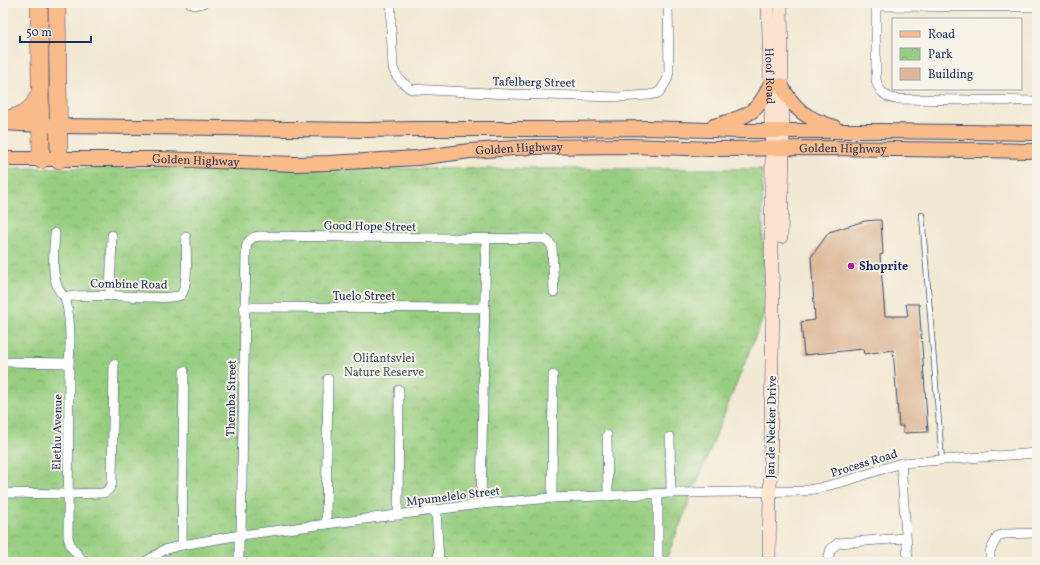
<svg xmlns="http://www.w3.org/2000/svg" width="1040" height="565" font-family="Vollkorn,serif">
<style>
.park{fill:url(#park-crowns);stroke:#587e6e}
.building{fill:#ddb797}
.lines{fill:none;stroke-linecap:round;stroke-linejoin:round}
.lane-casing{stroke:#3b4b6f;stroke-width:6}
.street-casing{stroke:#3b4b6f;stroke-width:10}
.secondary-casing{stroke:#3b4b6f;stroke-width:14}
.primary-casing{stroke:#3b4b6f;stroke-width:16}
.highway-casing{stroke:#3b4b6f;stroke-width:18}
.lane{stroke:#fff;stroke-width:4.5}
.street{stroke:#fff;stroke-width:9}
.secondary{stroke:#fde4d1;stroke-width:13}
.primary{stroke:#fabb8b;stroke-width:14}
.highway{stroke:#fabb8b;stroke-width:17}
.poi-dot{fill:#b5179e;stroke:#f7f3e8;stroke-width:1.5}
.labels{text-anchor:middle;stroke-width:4;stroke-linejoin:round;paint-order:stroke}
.street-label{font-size:12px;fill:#1b2f5e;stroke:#f7f3e8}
.poi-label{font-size:12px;font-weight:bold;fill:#1b2f5e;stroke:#f7f3e8;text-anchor:start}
.park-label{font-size:12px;fill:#3a5666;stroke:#f7f3e8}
</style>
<defs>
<pattern id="park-crowns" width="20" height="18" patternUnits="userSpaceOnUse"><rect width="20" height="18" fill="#96cd7f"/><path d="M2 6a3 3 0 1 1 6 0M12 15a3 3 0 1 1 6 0" fill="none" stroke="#81b070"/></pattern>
</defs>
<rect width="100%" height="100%" fill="#f7f3e8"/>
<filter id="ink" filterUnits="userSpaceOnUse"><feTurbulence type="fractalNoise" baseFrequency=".025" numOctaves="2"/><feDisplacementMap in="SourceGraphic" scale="8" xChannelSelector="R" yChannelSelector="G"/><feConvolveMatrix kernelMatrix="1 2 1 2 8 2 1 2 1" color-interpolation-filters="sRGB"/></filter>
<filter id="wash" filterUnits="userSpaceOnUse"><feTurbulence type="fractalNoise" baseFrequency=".012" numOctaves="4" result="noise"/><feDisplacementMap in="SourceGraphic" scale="16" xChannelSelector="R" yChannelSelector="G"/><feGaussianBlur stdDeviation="0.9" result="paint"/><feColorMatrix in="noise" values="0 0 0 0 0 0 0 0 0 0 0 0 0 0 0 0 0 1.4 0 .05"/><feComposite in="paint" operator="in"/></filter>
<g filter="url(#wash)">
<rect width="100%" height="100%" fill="#f1e9d2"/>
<!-- park -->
<polygon class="park" points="3,168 762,169 764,315 665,562 3,562"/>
<g id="blocks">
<!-- building -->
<polygon class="building" points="877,220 881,220 883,254 880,255 885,316 908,316 906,304 919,304 928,432 903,433 903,426 899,426 893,350 864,354 863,349 804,355 801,322 815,320 811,257 829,232 865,221"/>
</g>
</g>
<g filter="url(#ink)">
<use href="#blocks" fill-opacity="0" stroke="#3b4b6f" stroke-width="1"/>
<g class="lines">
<defs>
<polyline id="lane" points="922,215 942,460"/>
<g id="street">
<polyline points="190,3 195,5 203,3"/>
<polyline points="391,3 391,27 393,68 396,75 402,82 411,89 508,94 619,97 649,95 658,93 661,90 667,80 669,72 668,3"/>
<path d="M876,3v77c2,10 10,18 20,19l141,2"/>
<polyline points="876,6 1037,7"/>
<path d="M55,233c-1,18 -6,52 10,64"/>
<polyline points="110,296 112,235"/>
<path d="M65,297c6,22 6,43 4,66l-1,174 3,10 13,15"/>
<path d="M65,297c27,-3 55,-1 82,0 11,0 24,2 34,-2 8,-11 5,-43 5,-58"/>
<polyline points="244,307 484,308"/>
<polyline points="3,362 69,363"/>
<polyline points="607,435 608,496"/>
<polyline points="670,437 671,493"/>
<polyline points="901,463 908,562"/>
<path d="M3,493l65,1 35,-1c6,-2 9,-7 9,-12l2,-117"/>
<polyline points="658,494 658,562"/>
<polyline points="552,498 553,375"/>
<polyline points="481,504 486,239"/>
<polyline points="436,510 439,562"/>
<polyline points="398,515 399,390"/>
<polyline points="326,524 328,379"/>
<polyline points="182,545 184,371"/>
<polyline points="145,562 164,550 182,545 241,535 481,504 552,498 671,493 803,491 819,488 849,480 901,463 1037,453"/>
<path d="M239,562v-21l2,-6 5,-284c0,-8 4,-14 13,-15l286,3 3,2 4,5 2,46"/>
<polyline points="827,562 831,549 838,543 906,538"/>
<polyline points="990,562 990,551 998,536 1005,534 1037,533"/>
</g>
<g id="secondary">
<path id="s1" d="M768,3l4,146 -1,104 2,39 -4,270"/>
<polyline points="781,237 783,148 781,3"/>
</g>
<g id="primary">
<path d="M781,85c13,25 26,34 53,42"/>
<polyline points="3,123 59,126 367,130 414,129 558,129 647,128 739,131 880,131 1037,133"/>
<path d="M714,126c29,-9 43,-10 56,-41"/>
<path id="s2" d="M3,159h159l134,5 33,-1 88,-5 53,-7 61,-4 99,-1 84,3 111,-1 212,3"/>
</g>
<g id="highway">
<polyline points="39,3 41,160"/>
<polyline points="57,3 59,160"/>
<path d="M3,120c20,-4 29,-8 37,-28"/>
</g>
</defs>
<!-- lane casing -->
<use href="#lane" class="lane-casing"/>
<!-- street casing -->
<use href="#street" class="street-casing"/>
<!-- secondary casing -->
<use href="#secondary" class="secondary-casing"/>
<!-- primary casing -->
<use href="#primary" class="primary-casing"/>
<!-- highway casing -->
<use href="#highway" class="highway-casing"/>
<!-- lane -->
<use href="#lane" class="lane"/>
<!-- street -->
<use href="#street" class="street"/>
<!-- secondary -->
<use href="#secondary" class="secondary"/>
<!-- primary -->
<use href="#primary" class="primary"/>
<!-- highway -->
<use href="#highway" class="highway"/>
</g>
</g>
<!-- markers -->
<circle class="poi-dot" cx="851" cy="266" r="4"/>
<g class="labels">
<!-- street labels -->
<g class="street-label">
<text dy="4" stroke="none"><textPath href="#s1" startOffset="73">Hoof Road</textPath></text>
<text transform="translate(534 82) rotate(1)" y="4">Tafelberg Street</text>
<text dy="4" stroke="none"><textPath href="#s2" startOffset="841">Golden Highway</textPath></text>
<text dy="4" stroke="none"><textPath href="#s2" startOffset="517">Golden Highway</textPath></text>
<text dy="4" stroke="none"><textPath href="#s2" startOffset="193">Golden Highway</textPath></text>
<text transform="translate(370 226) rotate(1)" y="4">Good Hope Street</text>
<text transform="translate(129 284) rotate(1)" y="4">Combine Road</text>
<text x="364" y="300">Tuelo Street</text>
<text transform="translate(231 398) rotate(-89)" y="4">Themba Street</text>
<text transform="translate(771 427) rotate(-89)" y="4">Jan de Necker Drive</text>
<text transform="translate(57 432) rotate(-89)" y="4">Elethu Avenue</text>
<text transform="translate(864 463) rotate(-17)" y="4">Process Road</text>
<text transform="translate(453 496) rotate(-7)" y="4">Mpumelelo Street</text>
</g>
<!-- poi labels -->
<g class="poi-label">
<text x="859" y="270">Shoprite</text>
</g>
<!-- park labels -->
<g class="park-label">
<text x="384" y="362">Olifantsvlei<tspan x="384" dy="14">Nature Reserve</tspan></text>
</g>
</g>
<!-- margin -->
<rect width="1040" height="565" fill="none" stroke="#f7f3e8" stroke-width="16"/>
<!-- legend -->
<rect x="892" y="18" width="130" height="72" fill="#f7f3e8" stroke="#9fa5b1"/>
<rect x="900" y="31" width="20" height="6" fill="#fabb8b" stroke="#9fa5b1"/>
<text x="928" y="38" font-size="12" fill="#1b2f5e">Road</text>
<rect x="900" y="48" width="20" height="12" fill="url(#park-crowns)" stroke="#9fa5b1"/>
<text x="928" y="58" font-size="12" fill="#1b2f5e">Park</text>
<rect x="900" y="68" width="20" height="12" fill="#ddb797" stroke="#9fa5b1"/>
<text x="928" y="78" font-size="12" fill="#1b2f5e">Building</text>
<!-- scale -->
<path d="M20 36v6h71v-6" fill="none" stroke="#1b2f5e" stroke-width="2"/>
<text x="26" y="36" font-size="12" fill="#1b2f5e" stroke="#f7f3e8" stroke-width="3" paint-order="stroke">50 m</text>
</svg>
